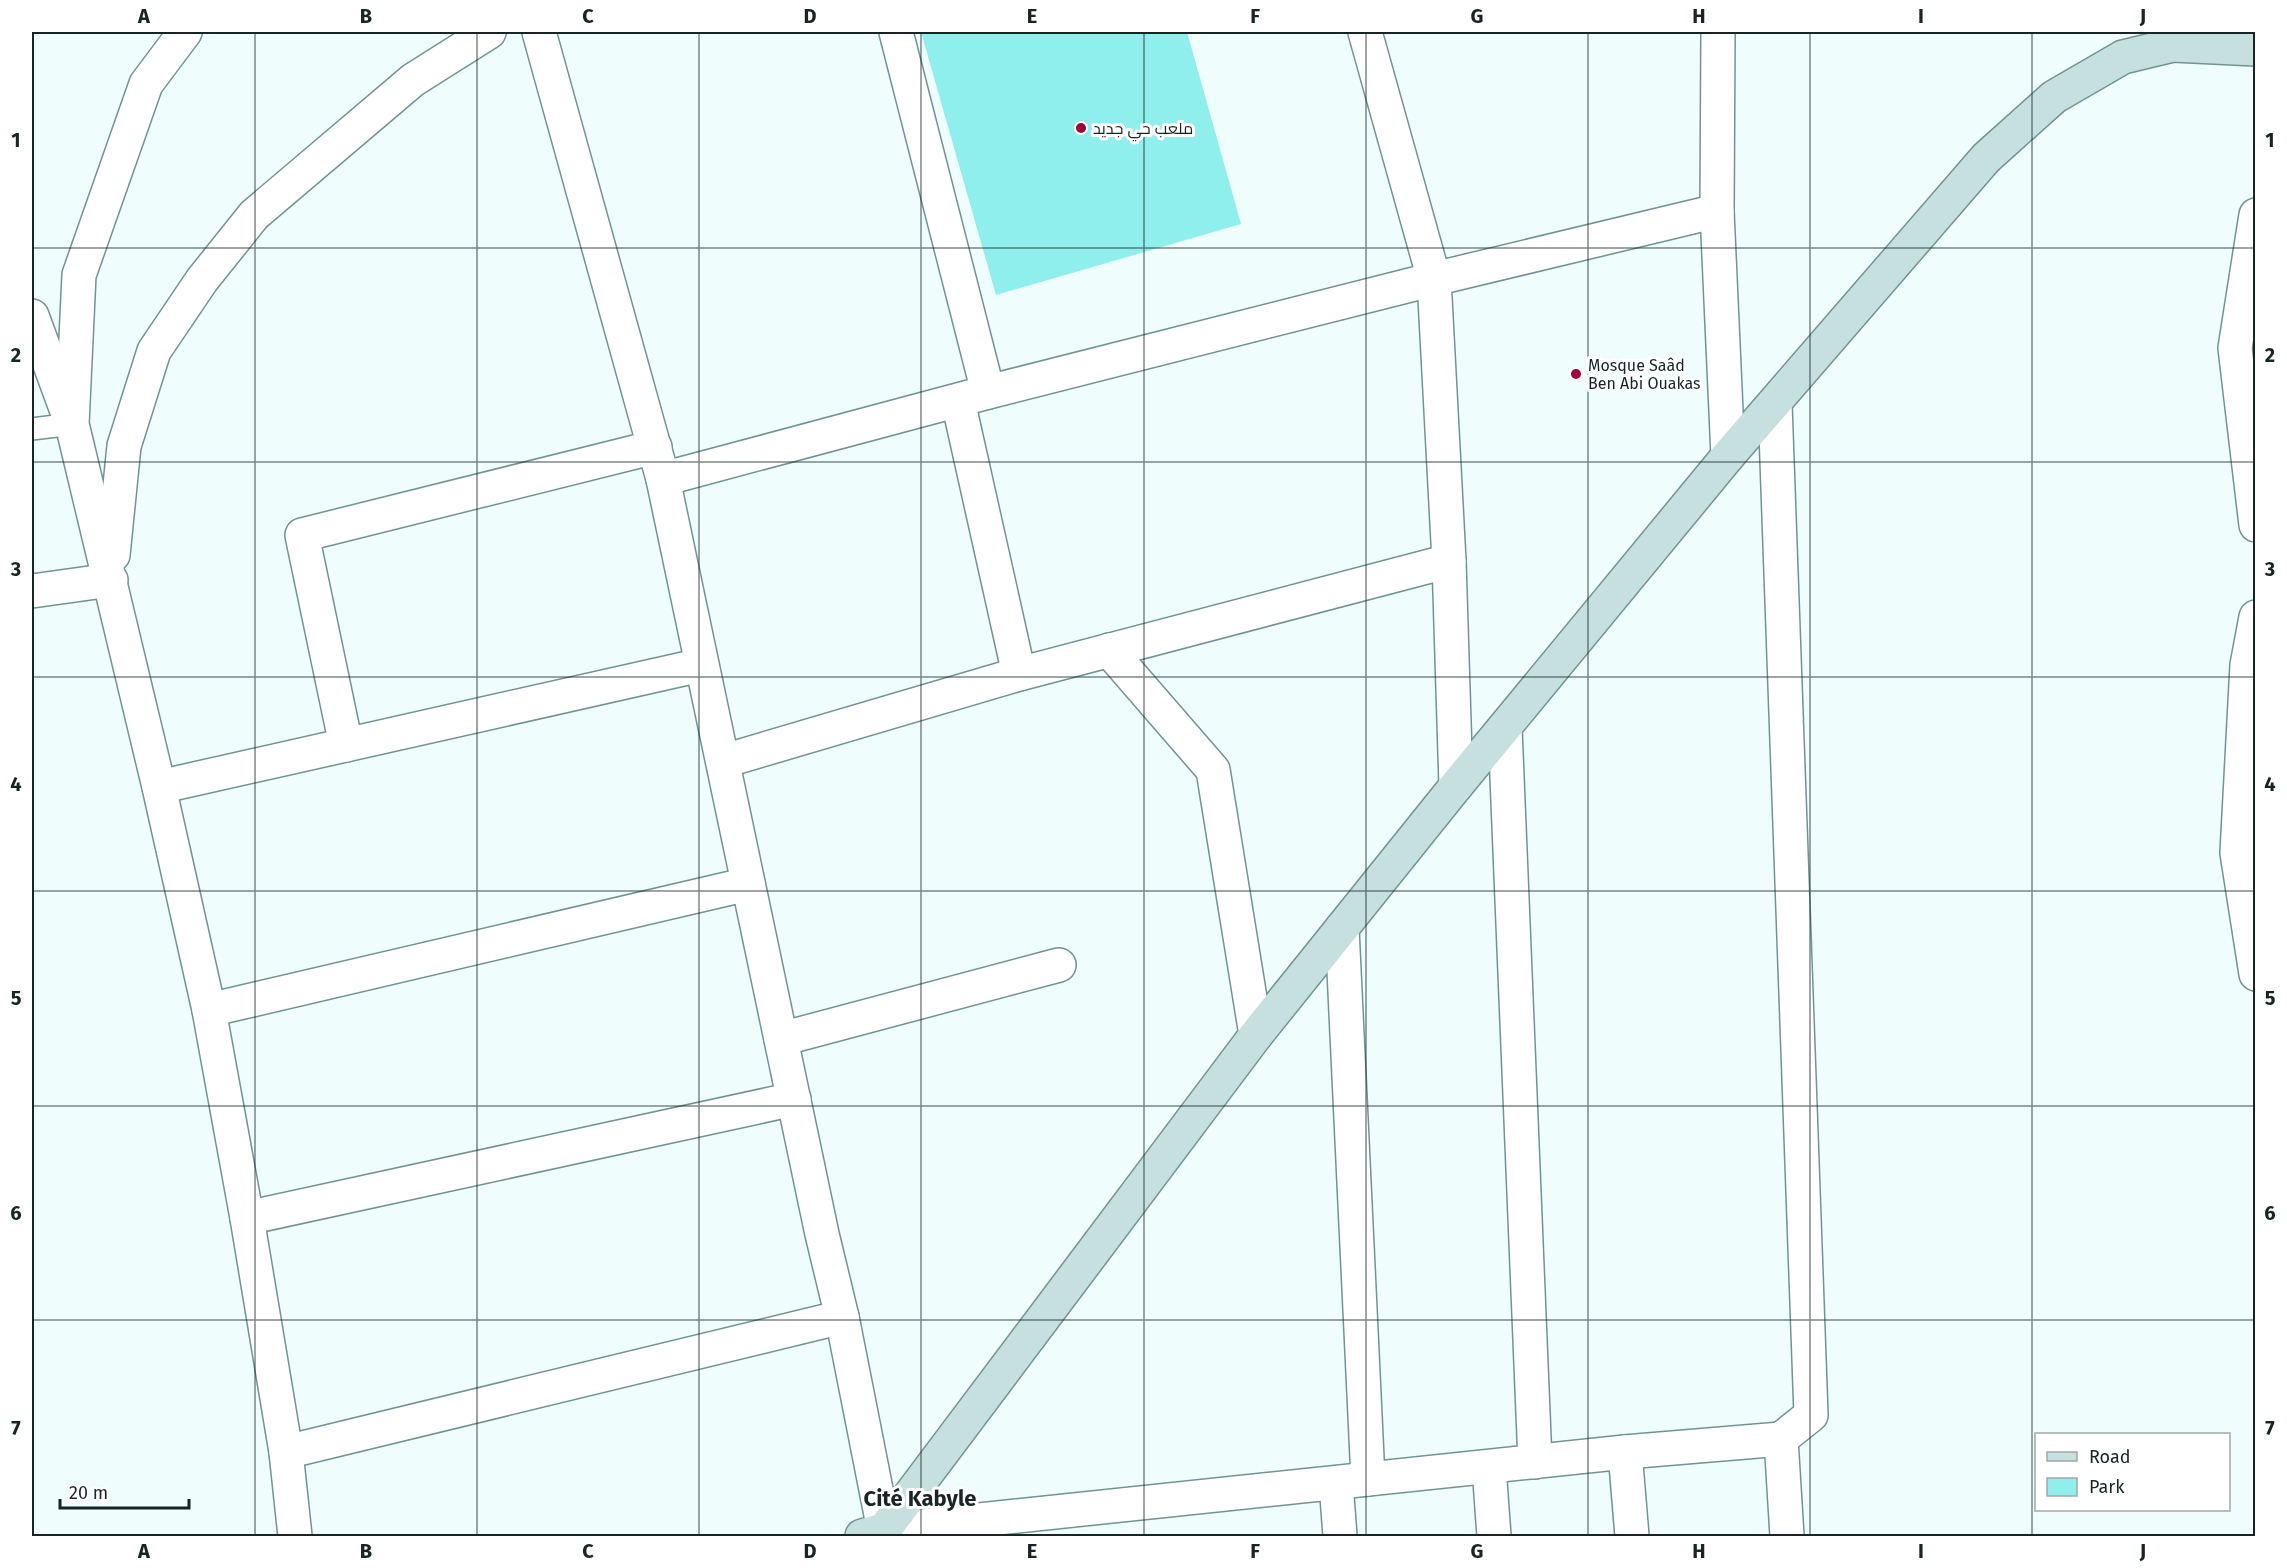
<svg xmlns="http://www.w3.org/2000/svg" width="2287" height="1568" font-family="'Fira Sans',Cairo,sans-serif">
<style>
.green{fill:#8eefed}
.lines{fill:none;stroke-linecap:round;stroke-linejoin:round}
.lane-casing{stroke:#719493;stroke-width:24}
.street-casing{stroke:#719493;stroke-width:36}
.secondary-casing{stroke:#719493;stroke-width:36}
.lane{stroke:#fff;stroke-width:21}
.street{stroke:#fff;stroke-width:33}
.secondary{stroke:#c6e0e0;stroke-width:33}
.grid{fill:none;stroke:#172525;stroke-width:1.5;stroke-opacity:0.55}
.poi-dot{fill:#a20237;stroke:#fff;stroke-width:2}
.labels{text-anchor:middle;stroke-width:6;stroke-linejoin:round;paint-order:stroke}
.poi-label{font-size:16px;fill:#172525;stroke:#fff;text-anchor:start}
.district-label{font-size:22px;font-weight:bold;fill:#172525;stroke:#fff}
.neatline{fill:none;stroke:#172525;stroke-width:2}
.grid-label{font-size:20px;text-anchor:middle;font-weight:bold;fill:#172525}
</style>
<rect width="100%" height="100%" fill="#effdfd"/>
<!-- green -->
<polygon class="green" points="921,32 1187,32 1241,224 996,295"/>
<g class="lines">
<defs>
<polyline id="lane" points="32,429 72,424"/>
<g id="street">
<polyline points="185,32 146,84 79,275 72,424 159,787 209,1010 247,1218 286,1452 295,1536"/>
<polyline points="539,32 663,479 822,1234 842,1317 884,1530 1625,1452 1781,1439 1811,1415 1775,404"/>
<polyline points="896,32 988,392"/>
<polyline points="1718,32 1717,211 1728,456"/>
<polyline points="2256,215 2235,348 2256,525"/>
<polyline points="32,316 67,411"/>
<polyline points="958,401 1019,674"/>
<polyline points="663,479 988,392 1434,279 1365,32"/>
<polyline points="113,555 124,446 154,351 202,280 254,215 413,80 489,32"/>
<polyline points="32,591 111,580"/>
<polyline points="2256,617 2247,665 2237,853 2256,974"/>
<polyline points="1109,650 1213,770 1256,1035"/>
<polyline points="1505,728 1535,1462"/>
<polyline points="346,745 302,535 655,447"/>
<polyline points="724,761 1019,674 1449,561"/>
<polyline points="1456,786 1449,561 1434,279 1717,211"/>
<polyline points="159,787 701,665"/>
<polyline points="1342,928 1368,1479"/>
<polyline points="209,1010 748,884"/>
<polyline points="781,1039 1059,965"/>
<polyline points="247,1218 794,1099"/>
<polyline points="1781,1439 1787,1536"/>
<polyline points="286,1452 842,1317"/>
<polyline points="1625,1452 1632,1536"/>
<polyline points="1489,1467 1494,1536"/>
<polyline points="1336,1483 1340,1536"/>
</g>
<polyline id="secondary" points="862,1536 884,1530 1256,1035 1456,786 1728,456 1986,158 2054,97 2123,57 2173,45 2256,49"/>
</defs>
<!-- lane casing -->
<use href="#lane" class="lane-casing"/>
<!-- street casing -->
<use href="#street" class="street-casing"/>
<!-- secondary casing -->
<use href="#secondary" class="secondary-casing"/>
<!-- lane -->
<use href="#lane" class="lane"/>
<!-- street -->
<use href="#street" class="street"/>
<!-- secondary -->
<use href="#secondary" class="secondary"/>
</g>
<!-- grid -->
<path class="grid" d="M255,32v1504M477,32v1504M699,32v1504M921,32v1504M1144,32v1504M1366,32v1504M1588,32v1504M1810,32v1504M2032,32v1504M32,248h2224M32,462h2224M32,677h2224M32,891h2224M32,1106h2224M32,1320h2224"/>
<!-- markers -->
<g class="poi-dot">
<circle cx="1081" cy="128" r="6"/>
<circle cx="1576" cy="374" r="6"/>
</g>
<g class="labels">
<!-- poi labels -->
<g class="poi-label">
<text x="1093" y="134">ملعب حي جديد</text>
<text x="1588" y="371">Mosque Saâd<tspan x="1588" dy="18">Ben Abi Ouakas</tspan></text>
</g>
<!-- district labels -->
<g class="district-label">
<text x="920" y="1506">Cité Kabyle</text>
</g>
</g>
<!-- border -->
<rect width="2287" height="1568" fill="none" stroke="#ffffff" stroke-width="66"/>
<!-- legend -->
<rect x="2035" y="1433" width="195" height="78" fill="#ffffff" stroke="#a2a8a8" stroke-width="1.5"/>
<rect x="2047" y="1452" width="30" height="9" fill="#c6e0e0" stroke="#a2a8a8" stroke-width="1.5"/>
<text x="2089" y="1463" font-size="18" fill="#172525">Road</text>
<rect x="2047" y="1478" width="30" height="18" fill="#8eefed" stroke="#a2a8a8" stroke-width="1.5"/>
<text x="2089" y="1493" font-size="18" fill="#172525">Park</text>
<!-- scale -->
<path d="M60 1499v9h129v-9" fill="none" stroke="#172525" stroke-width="3"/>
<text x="69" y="1499" font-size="18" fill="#172525" stroke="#ffffff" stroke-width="4.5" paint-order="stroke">20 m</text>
<rect x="33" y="33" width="2221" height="1502" class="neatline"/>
<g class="grid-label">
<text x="144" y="23">A</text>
<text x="366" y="23">B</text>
<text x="588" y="23">C</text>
<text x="810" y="23">D</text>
<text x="1032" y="23">E</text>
<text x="1255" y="23">F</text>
<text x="1477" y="23">G</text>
<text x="1699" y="23">H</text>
<text x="1921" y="23">I</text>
<text x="2143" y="23">J</text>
<text x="16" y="147">1</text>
<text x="2270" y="147">1</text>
<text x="16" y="362">2</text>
<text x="2270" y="362">2</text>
<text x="16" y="576">3</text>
<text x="2270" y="576">3</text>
<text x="16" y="791">4</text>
<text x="2270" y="791">4</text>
<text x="16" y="1005">5</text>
<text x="2270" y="1005">5</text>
<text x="16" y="1220">6</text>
<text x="2270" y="1220">6</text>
<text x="16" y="1435">7</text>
<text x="2270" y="1435">7</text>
<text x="144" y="1558">A</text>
<text x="366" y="1558">B</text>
<text x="588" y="1558">C</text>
<text x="810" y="1558">D</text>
<text x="1032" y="1558">E</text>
<text x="1255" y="1558">F</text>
<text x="1477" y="1558">G</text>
<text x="1699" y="1558">H</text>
<text x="1921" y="1558">I</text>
<text x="2143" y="1558">J</text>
</g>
</svg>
